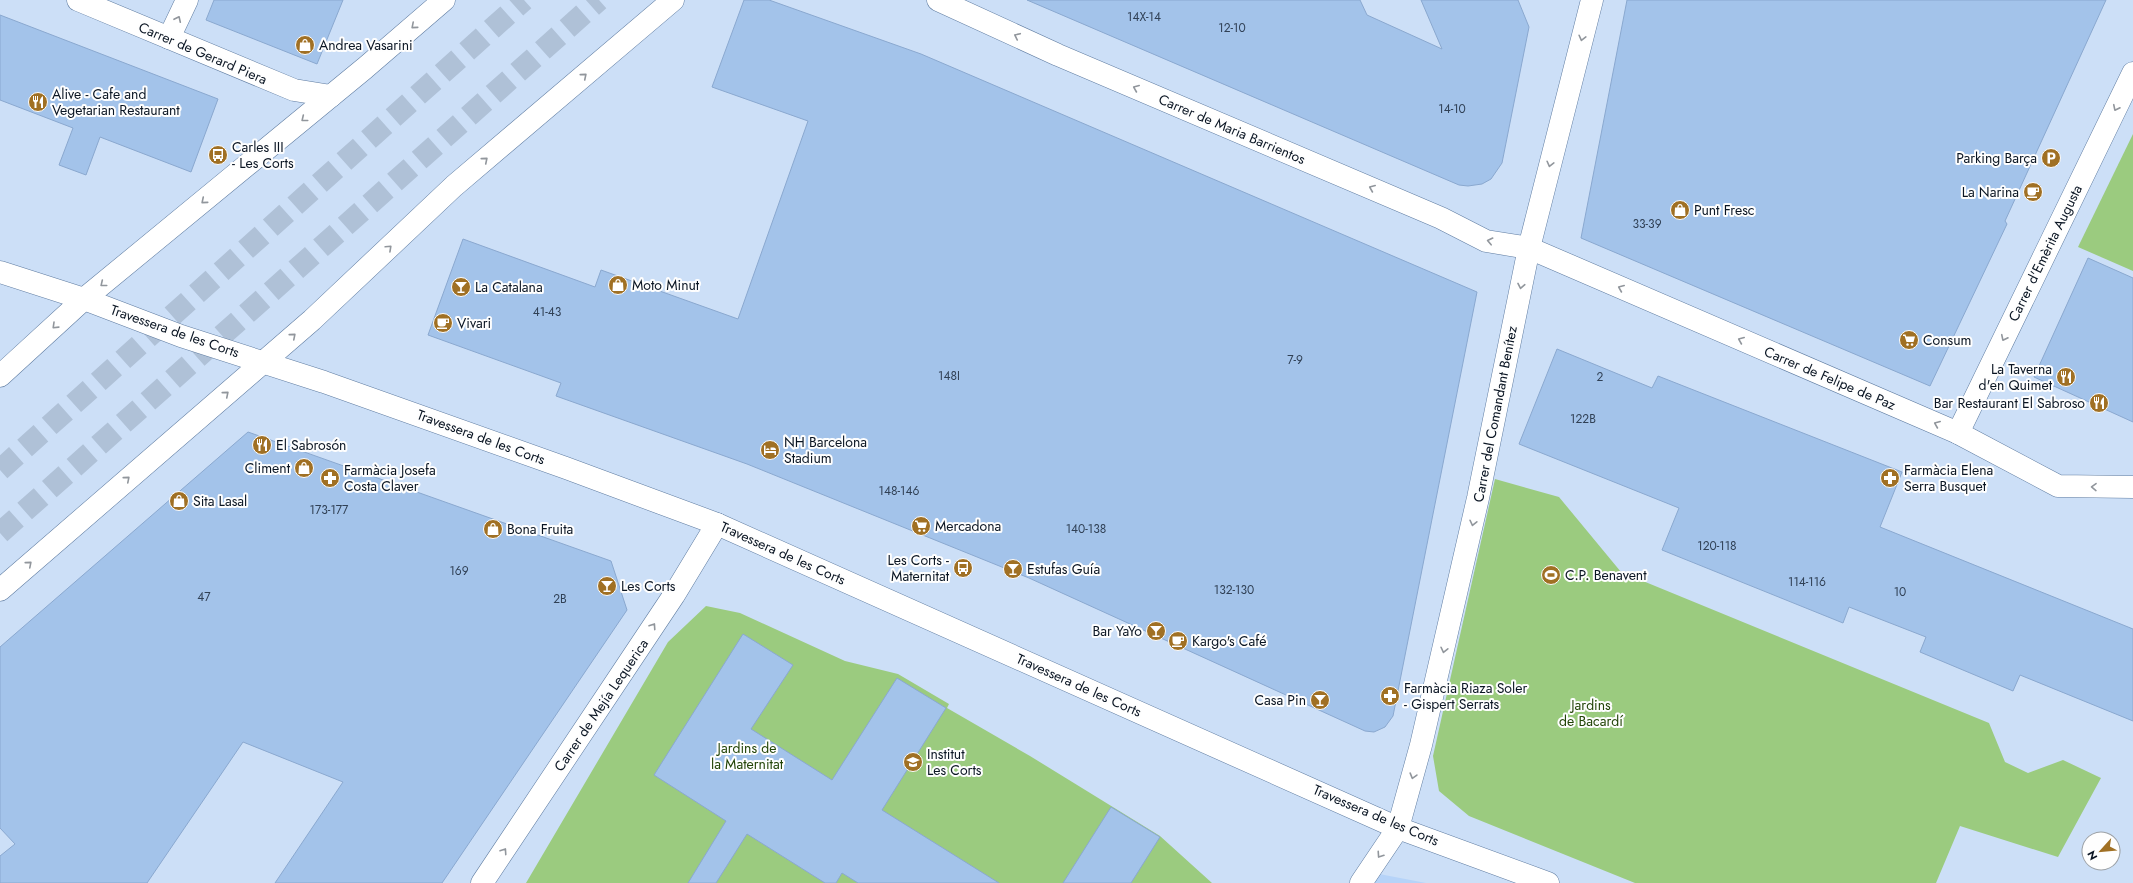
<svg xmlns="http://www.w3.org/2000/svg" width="2133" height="883" font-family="Jost,sans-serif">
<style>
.built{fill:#b6d3f8}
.green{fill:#9bcb7f}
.building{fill:#a3c3ea;stroke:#8aa8cf}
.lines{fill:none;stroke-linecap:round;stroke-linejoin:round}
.major-tunnel{stroke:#afc1d7;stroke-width:22;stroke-dasharray:22 11;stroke-linecap:butt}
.minor-casing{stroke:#5f7ca1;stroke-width:23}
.major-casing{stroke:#5f7ca1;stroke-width:23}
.minor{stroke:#fff;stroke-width:22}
.major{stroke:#fff;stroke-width:22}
.oneway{stroke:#91969c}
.labels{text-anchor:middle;stroke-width:4;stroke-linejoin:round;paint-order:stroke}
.number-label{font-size:12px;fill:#304055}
.poi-label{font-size:14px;fill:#0a1523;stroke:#fefefe;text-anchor:start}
.street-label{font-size:14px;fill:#0a1523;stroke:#fefefe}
.park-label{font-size:14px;fill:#224407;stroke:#fefefe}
</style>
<rect width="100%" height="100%" fill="#ccdff7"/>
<!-- built -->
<polygon class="built" points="1374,873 1426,883 1357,883"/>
<!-- green -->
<g class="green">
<polygon points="2133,134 2133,271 2078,247"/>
<polygon points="1495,479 1559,497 1621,572 1989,723 2005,762 2028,773 2063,760 2101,778 2058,857 1960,826 1936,883 1635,883 1469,816 1439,791 1433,756"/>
<polygon points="706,606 740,613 845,661 898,674 949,704 947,708 1030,756 1160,836 1212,883 526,883 668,642"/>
</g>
<!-- building -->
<g class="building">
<polygon points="214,0 343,0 317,64 206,20"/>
<polygon points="744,0 769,0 921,54 1477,292 1393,716 1385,727 1374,732 1365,731 1029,578 747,464 556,396 561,383 428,335 463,239 595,287 601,270 738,319 808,121 712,87"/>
<polygon points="1027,0 1360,0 1367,15 1442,49 1421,0 1518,0 1529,27 1502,163 1491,179 1482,184 1468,186 1459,185"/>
<polygon points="1627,0 2106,0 2005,221 2007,224 1930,386 1581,238"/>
<polygon points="0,15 218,99 191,172 100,137 86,175 59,165 73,128 0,100"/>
<polygon points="2088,258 2133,278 2133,422 2034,377"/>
<polygon points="1557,349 1652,388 1658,376 1902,472 1880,527 2133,629 2133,721 2020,675 2013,691 1920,652 1926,637 1849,607 1843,623 1662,550 1679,508 1519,444"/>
<polygon points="248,432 611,561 627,610 442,883 275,883 343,782 243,742 147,883 0,883 0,856 15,844 0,828 0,647"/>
<polygon points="743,634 793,665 751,729 832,780 897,678 946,708 882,810 999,883 858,883 842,873 836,883 825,883 747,834 716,883 688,883 726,821 654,775"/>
<polygon points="1111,807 1160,837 1131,883 1063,883"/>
</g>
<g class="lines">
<!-- major-tunnel -->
<g class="major-tunnel">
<polyline points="0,470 524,0"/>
<polyline points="0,533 599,0"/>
</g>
<defs>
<g id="minor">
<polyline points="78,0 294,90 331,96"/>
<polyline points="938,0 1058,55 1441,218 1486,241 1529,248 1958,433 2058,486 2133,487"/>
<polyline points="169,38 187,0"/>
<polyline points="1958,433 2133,73"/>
<polyline points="482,883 674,595 717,524"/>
<polyline points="1361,883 1398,828 1421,745 1478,498 1529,248 1592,0"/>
</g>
<g id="major">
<polyline points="0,272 84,299 181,336 324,382 566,468 717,524 1398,828 1548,883"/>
<polyline points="0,376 84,299 365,68 444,0"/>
<polyline points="0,590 312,320 454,186 673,0"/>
</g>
</defs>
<!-- minor casing -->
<use href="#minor" class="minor-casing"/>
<!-- major casing -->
<use href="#major" class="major-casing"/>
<!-- minor -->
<use href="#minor" class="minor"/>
<!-- major -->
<use href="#major" class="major"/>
</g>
<!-- one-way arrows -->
<defs><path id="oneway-chevron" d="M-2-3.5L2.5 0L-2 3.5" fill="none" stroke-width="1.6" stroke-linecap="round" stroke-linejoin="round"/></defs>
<g class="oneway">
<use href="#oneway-chevron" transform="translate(178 19) rotate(-65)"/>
<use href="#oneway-chevron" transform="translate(414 26) rotate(139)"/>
<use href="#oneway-chevron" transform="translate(1017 36) rotate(-155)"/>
<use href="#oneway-chevron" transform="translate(1582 38) rotate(104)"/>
<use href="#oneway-chevron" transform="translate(584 76) rotate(-40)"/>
<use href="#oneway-chevron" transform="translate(1136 88) rotate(-157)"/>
<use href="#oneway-chevron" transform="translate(2116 108) rotate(116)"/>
<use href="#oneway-chevron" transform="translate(304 119) rotate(141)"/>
<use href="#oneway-chevron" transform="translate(485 160) rotate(-40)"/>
<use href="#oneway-chevron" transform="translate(1550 164) rotate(104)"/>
<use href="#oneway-chevron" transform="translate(1372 188) rotate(-157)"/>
<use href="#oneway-chevron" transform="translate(204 201) rotate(140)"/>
<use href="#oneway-chevron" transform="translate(1490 241) rotate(-167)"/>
<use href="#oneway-chevron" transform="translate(389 248) rotate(-43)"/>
<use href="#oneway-chevron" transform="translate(103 284) rotate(141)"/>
<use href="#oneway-chevron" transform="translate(1521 286) rotate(101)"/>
<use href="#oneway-chevron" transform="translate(1621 288) rotate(-157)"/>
<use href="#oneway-chevron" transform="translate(55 326) rotate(136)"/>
<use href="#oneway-chevron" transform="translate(293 336) rotate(-41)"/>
<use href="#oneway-chevron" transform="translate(2004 338) rotate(116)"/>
<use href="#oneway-chevron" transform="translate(1741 340) rotate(-157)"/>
<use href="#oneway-chevron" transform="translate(226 394) rotate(-40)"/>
<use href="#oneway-chevron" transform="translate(1937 424) rotate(-157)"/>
<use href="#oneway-chevron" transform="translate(127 479) rotate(-41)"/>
<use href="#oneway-chevron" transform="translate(2094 487) rotate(-179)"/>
<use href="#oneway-chevron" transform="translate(1473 523) rotate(103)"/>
<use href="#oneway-chevron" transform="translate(29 564) rotate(-41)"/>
<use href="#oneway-chevron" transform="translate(653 626) rotate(-56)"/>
<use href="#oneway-chevron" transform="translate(1444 650) rotate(103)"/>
<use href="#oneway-chevron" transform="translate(1413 776) rotate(106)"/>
<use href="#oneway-chevron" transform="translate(504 851) rotate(-56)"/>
<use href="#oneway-chevron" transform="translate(1380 855) rotate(124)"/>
</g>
<!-- icons -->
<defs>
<symbol id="shop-disc" viewBox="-11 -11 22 22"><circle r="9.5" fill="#a07024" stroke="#fefefe"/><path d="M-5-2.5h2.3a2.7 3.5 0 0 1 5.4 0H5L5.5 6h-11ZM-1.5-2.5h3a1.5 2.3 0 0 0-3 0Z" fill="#fff"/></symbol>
<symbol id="restaurant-disc" viewBox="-11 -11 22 22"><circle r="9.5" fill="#a07024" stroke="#fefefe"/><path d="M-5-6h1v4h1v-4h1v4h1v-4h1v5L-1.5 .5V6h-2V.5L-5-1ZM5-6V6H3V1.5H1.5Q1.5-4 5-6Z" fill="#fff"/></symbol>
<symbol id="bus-disc" viewBox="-11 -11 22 22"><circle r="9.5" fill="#a07024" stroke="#fefefe"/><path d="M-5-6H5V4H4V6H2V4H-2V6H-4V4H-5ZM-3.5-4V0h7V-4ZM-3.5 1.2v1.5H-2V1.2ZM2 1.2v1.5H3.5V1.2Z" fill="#fff"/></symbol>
<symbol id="parking-disc" viewBox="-11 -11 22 22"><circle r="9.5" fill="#a07024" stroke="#fefefe"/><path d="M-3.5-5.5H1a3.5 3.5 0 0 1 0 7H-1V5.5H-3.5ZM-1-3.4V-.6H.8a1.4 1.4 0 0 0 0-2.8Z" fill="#fff"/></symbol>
<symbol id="cafe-disc" viewBox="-11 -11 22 22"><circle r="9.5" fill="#a07024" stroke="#fefefe"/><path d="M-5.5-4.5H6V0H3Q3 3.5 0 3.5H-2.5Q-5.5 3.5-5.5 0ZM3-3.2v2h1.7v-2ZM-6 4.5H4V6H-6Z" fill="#fff"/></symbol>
<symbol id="bar-disc" viewBox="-11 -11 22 22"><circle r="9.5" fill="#a07024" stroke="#fefefe"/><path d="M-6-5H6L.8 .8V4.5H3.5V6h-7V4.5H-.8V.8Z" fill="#fff"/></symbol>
<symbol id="supermarket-disc" viewBox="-11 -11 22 22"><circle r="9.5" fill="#a07024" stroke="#fefefe"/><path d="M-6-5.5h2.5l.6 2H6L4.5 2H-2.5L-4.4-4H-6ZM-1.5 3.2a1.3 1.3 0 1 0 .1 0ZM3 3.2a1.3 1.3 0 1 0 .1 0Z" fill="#fff"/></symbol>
<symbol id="hotel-disc" viewBox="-11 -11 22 22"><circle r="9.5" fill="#a07024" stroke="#fefefe"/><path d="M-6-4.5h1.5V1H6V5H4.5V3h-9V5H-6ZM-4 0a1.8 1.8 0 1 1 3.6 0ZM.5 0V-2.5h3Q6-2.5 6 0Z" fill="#fff"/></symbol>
<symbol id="pharmacy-disc" viewBox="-11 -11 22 22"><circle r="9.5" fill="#a07024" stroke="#fefefe"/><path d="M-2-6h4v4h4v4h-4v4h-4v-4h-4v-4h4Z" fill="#fff"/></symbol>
<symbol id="stadium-disc" viewBox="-11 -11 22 22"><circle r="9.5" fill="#a07024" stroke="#fefefe"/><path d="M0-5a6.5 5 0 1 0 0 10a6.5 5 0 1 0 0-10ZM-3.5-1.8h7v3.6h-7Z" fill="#fff"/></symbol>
<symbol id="school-disc" viewBox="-11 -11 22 22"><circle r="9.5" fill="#a07024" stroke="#fefefe"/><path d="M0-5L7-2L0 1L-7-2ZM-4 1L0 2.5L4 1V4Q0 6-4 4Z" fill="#fff"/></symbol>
</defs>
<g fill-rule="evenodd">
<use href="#shop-disc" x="294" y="34" width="22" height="22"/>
<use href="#restaurant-disc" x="27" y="91" width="22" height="22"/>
<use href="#bus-disc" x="207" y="144" width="22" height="22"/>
<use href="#parking-disc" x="2040" y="147" width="22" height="22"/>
<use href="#cafe-disc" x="2022" y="181" width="22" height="22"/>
<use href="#shop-disc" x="1669" y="199" width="22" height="22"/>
<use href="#shop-disc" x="607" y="274" width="22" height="22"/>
<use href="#bar-disc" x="450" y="276" width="22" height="22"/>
<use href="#cafe-disc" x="432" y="312" width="22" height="22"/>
<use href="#supermarket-disc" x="1898" y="329" width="22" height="22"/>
<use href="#restaurant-disc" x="2055" y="366" width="22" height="22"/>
<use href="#restaurant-disc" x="2088" y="392" width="22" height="22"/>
<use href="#restaurant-disc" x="251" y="434" width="22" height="22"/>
<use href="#hotel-disc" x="759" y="439" width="22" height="22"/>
<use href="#shop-disc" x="293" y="457" width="22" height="22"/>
<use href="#pharmacy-disc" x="319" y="467" width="22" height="22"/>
<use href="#pharmacy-disc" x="1879" y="467" width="22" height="22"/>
<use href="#shop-disc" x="168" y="490" width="22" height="22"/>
<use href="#supermarket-disc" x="910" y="515" width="22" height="22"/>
<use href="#shop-disc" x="482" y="518" width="22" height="22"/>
<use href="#bus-disc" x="952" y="557" width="22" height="22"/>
<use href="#bar-disc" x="1002" y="558" width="22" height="22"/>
<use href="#stadium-disc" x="1540" y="564" width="22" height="22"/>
<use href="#bar-disc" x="596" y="575" width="22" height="22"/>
<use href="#bar-disc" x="1145" y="620" width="22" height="22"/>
<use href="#cafe-disc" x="1167" y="630" width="22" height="22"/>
<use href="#pharmacy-disc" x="1379" y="685" width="22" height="22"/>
<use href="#bar-disc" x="1309" y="689" width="22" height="22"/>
<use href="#school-disc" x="902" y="751" width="22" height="22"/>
</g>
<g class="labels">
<!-- number labels -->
<g class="number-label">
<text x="1144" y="21">14X-14</text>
<text x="1232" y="32">12-10</text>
<text x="1452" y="113">14-10</text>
<text x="1647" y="228">33-39</text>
<text x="547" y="316">41-43</text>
<text x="1295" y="364">7-9</text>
<text x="949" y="380">148I</text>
<text x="1600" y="381">2</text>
<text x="1583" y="423">122B</text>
<text x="899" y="495">148-146</text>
<text x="329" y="514">173-177</text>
<text x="1086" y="533">140-138</text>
<text x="1717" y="550">120-118</text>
<text x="459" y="575">169</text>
<text x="1807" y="586">114-116</text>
<text x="1234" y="594">132-130</text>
<text x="1900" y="596">10</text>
<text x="204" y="601">47</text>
<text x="560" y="603">2B</text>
</g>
<!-- poi labels -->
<g class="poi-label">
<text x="319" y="50">Andrea Vasarini</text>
<text x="52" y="99">Alive - Cafe and<tspan x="52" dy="16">Vegetarian Restaurant</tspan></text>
<text x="232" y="152">Carles III<tspan x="232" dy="16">- Les Corts</tspan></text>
<text x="2037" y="163" text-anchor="end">Parking Barça</text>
<text x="2019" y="197" text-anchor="end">La Narina</text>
<text x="1694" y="215">Punt Fresc</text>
<text x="632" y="290">Moto Minut</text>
<text x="475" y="292">La Catalana</text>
<text x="457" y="328">Vivari</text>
<text x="1923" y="345">Consum</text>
<text x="2052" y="374" text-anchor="end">La Taverna<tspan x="2052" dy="16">d'en Quimet</tspan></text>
<text x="2085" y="408" text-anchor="end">Bar Restaurant El Sabroso</text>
<text x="784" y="447">NH Barcelona<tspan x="784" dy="16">Stadium</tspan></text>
<text x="276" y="450">El Sabrosón</text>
<text x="290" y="473" text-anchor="end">Climent</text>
<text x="344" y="475">Farmàcia Josefa<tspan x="344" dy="16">Costa Claver</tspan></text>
<text x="1904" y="475">Farmàcia Elena<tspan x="1904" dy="16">Serra Busquet</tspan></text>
<text x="193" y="506">Sita Lasal</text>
<text x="935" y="531">Mercadona</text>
<text x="507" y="534">Bona Fruita</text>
<text x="949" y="565" text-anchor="end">Les Corts -<tspan x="949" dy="16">Maternitat</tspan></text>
<text x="1027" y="574">Estufas Guía</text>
<text x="1565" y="580">C.P. Benavent</text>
<text x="621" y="591">Les Corts</text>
<text x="1142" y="636" text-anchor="end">Bar YaYo</text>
<text x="1192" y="646">Kargo's Café</text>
<text x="1404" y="693">Farmàcia Riaza Soler<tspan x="1404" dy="16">- Gispert Serrats</tspan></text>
<text x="1306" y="705" text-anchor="end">Casa Pin</text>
<text x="927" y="759">Institut<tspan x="927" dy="16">Les Corts</tspan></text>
</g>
<!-- street labels -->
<g class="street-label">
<text transform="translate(203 53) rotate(23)" y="5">Carrer de Gerard Piera</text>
<text transform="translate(1232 129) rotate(23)" y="5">Carrer de Maria Barrientos</text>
<text transform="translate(2045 253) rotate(-64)" y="5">Carrer d'Emèrita Augusta</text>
<text transform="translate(175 331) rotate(19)" y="5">Travessera de les Corts</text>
<text transform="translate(1830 378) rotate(23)" y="5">Carrer de Felipe de Paz</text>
<text transform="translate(1495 414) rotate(-79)" y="5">Carrer del Comandant Benítez</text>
<text transform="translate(481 437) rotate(20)" y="5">Travessera de les Corts</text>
<text transform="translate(783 553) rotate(24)" y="5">Travessera de les Corts</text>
<text transform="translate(1079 685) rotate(24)" y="5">Travessera de les Corts</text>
<text transform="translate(601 705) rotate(-56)" y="5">Carrer de Mejía Lequerica</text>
<text transform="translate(1376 815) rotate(23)" y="5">Travessera de les Corts</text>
</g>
<!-- park labels -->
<g class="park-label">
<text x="1591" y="710">Jardins<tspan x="1591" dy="16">de Bacardí</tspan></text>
<text x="747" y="753">Jardins de<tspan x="747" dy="16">la Maternitat</tspan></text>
</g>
</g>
<!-- north arrow -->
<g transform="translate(2101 851) rotate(243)"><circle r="19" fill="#fefefe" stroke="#9ca1a6"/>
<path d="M0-3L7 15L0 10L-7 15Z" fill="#a07024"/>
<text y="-6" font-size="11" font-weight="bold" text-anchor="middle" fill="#0a1523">N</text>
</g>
</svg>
